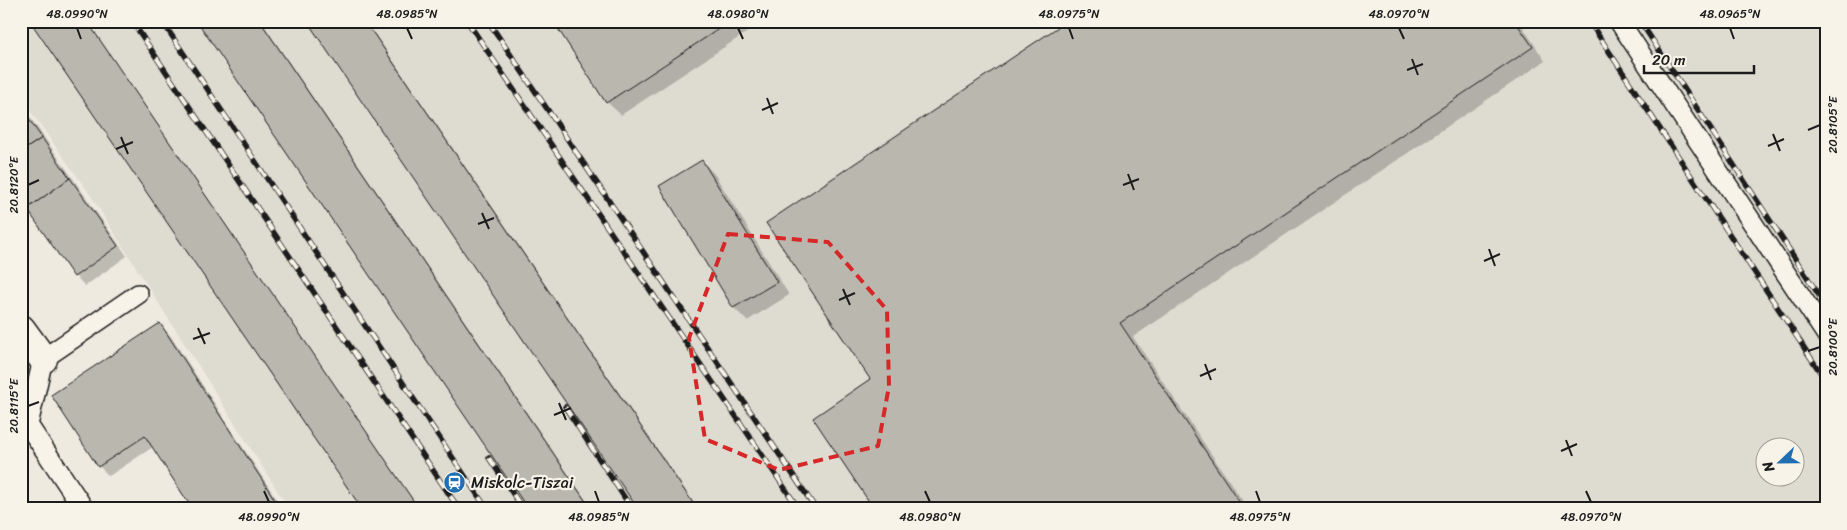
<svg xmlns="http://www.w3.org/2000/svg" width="1847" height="530" font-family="Sriracha,sans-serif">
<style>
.built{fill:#dedbd1;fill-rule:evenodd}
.shadow{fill:#0003}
.building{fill:#bab7af;stroke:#1c1c1c}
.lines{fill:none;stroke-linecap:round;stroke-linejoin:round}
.lane-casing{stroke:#1c1c1c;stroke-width:22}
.street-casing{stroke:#1c1c1c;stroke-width:31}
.lane{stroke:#f7f3e8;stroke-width:19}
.street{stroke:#f7f3e8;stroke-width:28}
.rail-casing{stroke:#1c1c1c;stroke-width:5.5}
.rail{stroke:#f7f3e8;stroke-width:4;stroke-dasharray:11;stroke-linecap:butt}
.marked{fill:none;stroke:#d62828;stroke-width:4;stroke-dasharray:10 6;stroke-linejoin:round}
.ticks{fill:none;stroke:#1c1c1c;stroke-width:2}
.labels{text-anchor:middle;stroke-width:4.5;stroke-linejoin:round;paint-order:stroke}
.poi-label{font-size:16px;fill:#1c1c1c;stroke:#f7f3e8;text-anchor:start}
.neatline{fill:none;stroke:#1c1c1c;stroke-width:2}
.ticks-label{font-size:12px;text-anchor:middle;fill:#1c1c1c}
</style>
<rect width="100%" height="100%" fill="#eeeae0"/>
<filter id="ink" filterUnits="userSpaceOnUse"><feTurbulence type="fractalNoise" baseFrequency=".02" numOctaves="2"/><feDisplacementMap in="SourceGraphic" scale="10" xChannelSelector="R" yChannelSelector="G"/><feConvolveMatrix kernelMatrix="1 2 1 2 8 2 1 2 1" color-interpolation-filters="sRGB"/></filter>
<g filter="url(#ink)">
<!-- built -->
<path class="built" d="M21,21h1805v488h-1537l-200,-316 -68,-95zM1764,448h30v30h-30z"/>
<!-- shadow -->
<g class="shadow">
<polygon points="87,21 419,509 364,509"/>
<polygon points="198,21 261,21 592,509 530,509"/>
<polygon points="308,21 366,21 698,509 640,509"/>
<polygon points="555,21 764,21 621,115 607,102"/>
<polygon points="1069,21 1519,21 1545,61 1133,337 1248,509 875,509 872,380"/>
<polygon points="21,104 127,256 85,286 75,276 21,200"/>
<polygon points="702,161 715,175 789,295 747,321 734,308 660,187"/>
<polygon points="160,325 170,335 283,509 190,509 193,507 153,447 109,476 99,466"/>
</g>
<!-- building -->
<g class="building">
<polygon points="30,21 87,21 419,509 362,509"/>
<polygon points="197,21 260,21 591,509 528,509"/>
<polygon points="307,21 365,21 697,509 638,509"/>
<polygon points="553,21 731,21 606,103"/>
<polygon points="1067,21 1515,21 1533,47 1120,323 1244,509 874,509 813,418 870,379 766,223"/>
<polygon points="21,108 42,138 21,152"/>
<polygon points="42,138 70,178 27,209 21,202 21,152"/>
<polygon points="702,160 777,282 733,308 659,186"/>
<polygon points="70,178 118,246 74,277 27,209"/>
<polygon points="160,323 197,380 281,509 188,509 191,507 145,436 98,467 51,395"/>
</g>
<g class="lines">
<defs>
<g id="lane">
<polyline points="1619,21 1826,334"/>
<polyline points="84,509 28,425 43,359 138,294"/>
</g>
<polyline id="street" points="21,329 43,359"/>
</defs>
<!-- lane casing -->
<use href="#lane" class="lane-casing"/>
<!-- street casing -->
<use href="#street" class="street-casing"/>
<!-- lane -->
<use href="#lane" class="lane"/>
<!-- street -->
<use href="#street" class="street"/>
<defs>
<g id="rail">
<polyline points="132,21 459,509"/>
<polyline points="162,21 487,509"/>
<polyline points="467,21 799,509"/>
<polyline points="488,21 816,509"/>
<polyline points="1589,21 1826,381"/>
<polyline points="1640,21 1826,306"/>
<polyline points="565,407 632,509"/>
<polyline points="489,458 523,509"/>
</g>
</defs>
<!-- rail casing -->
<use href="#rail" class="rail-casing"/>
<!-- rail -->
<use href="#rail" class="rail"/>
</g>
</g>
<!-- marked area -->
<path class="marked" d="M728,234l100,8 59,68 2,76 -11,60 -99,24 -74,-31 -16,-101z"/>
<!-- ticks -->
<path class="ticks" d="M77,28l4,11M407,28l5,11M738,28l5,11M1069,28l4,11M1399,28l5,11M1730,28l4,11M1412,59l6,16M1407,70l16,-6M767,98l6,16M762,110l16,-7M1808,130l12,-5M1773,134l7,17M121,137l7,17M1768,146l16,-7M116,149l17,-7M1128,174l6,16M28,185l11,-5M1123,185l16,-6M482,213l7,16M478,224l16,-6M1489,249l6,17M1484,261l16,-7M843,289l7,16M839,300l16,-7M198,328l7,16M193,339l17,-6M1808,351l12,-4M1205,364l6,16M1200,376l16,-7M559,403l7,17M28,406l11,-4M554,415l17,-7M1566,440l6,16M1561,451l16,-7M264,491l5,11M595,491l4,11M925,491l5,11M1256,491l4,11M1586,491l5,11"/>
<!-- icons -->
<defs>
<symbol id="station-disc" viewBox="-11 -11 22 22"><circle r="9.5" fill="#1f6fb2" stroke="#f7f3e8"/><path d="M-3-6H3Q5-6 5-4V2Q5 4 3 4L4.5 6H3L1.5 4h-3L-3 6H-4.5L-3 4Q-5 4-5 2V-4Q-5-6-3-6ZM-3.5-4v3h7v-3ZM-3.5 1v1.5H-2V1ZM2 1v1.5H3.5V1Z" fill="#fff"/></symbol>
</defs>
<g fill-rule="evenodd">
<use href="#station-disc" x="442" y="470" width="25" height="25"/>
</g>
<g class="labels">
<!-- poi labels -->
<g class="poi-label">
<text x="471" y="488">Miskolc-Tiszai</text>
</g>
</g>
<!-- margin -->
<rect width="1847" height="530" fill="none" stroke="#f7f3e8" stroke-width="55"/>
<!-- north arrow -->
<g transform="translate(1780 462) rotate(248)"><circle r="24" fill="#f7f3e8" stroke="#9f9d96"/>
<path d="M0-4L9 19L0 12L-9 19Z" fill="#1f6fb2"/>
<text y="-8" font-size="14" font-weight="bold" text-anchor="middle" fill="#1c1c1c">N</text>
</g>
<!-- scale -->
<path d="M1644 65v8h110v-8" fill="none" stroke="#1c1c1c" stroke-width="2.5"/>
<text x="1652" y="65" font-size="15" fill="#1c1c1c" stroke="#f7f3e8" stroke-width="4" paint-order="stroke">20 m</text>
<rect x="28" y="28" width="1792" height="474" class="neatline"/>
<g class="ticks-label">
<text x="77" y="18">48.0990°N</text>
<text x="407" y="18">48.0985°N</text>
<text x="738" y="18">48.0980°N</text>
<text x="1069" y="18">48.0975°N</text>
<text x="1399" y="18">48.0970°N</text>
<text x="1730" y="18">48.0965°N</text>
<text transform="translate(1833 125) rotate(-90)" y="4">20.8105°E</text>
<text transform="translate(14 185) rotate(-90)" y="4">20.8120°E</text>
<text transform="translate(1833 347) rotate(-90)" y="4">20.8100°E</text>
<text transform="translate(14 406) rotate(-90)" y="4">20.8115°E</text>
<text x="269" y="521">48.0990°N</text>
<text x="599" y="521">48.0985°N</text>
<text x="930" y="521">48.0980°N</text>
<text x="1260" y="521">48.0975°N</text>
<text x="1591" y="521">48.0970°N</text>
</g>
</svg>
